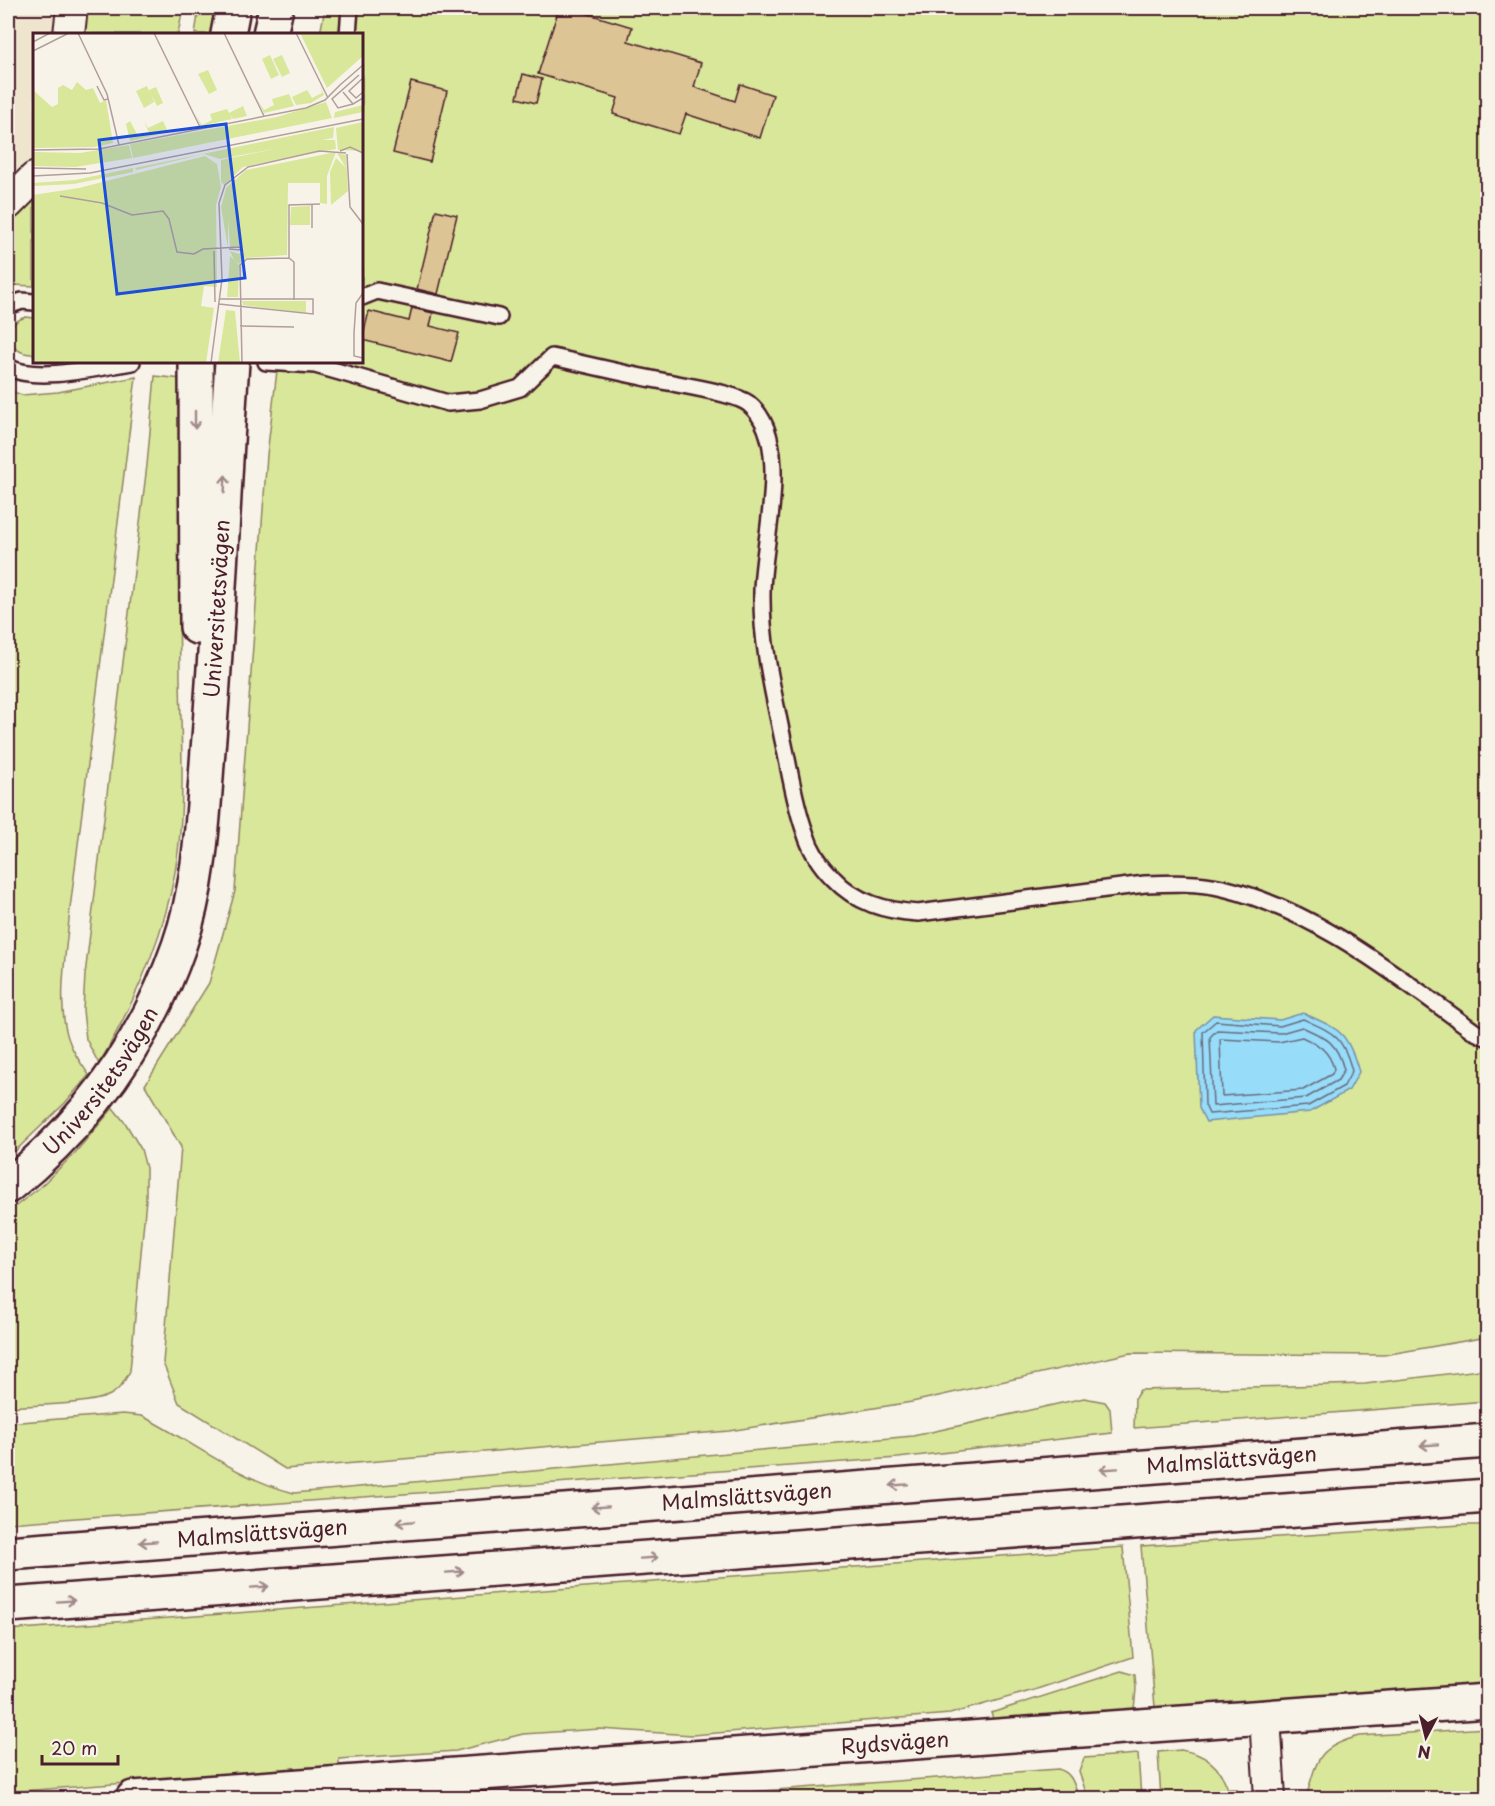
<svg xmlns="http://www.w3.org/2000/svg" width="1495" height="1806" font-family="'Playpen Sans',sans-serif">
<style>
.built{fill:#efe5cf}
.green{fill:#d8e79a;stroke:#918362;stroke-width:1.5}
.water{fill:#97dcf9;stroke:#7890a7;stroke-width:1.5}
.lines{fill:none;stroke-linecap:round;stroke-linejoin:round}
.shore{stroke:#696b7d;stroke-width:1.5}
.building{fill:#ddc494;stroke:#4a1f2b;stroke-width:1.5}
.service-casing{stroke:#4a1f2b;stroke-width:20}
.minor-casing{stroke:#4a1f2b;stroke-width:34}
.tertiary-casing{stroke:#4a1f2b;stroke-width:38}
.secondary-casing{stroke:#4a1f2b;stroke-width:38}
.motorway-casing{stroke:#4a1f2b;stroke-width:38}
.service{stroke:#f7f3e8;stroke-width:15}
.minor{stroke:#f7f3e8;stroke-width:30}
.tertiary{stroke:#f7f3e8;stroke-width:33}
.secondary{stroke:#f7f3e8;stroke-width:33}
.motorway{stroke:#f7f3e8;stroke-width:33}
.oneway{stroke:#a0898a}
.labels{text-anchor:middle;stroke-width:4.5;stroke-linejoin:round;paint-order:stroke}
.street-label{font-size:21px;fill:#4a1f2b;stroke:#f7f3e8}
.inset-road{fill:none;stroke:#b29e9c;stroke-width:1.5}
.view{fill:#1d4ed8;fill-opacity:0.15;stroke:#1d4ed8;stroke-width:3}
.inset-edge{fill:none;stroke:#4a1f2b;stroke-width:3}
</style>
<rect width="100%" height="100%" fill="#f7f3e8"/>
<filter id="ink" filterUnits="userSpaceOnUse"><feTurbulence type="fractalNoise" baseFrequency=".0167" numOctaves="2"/><feDisplacementMap in="SourceGraphic" scale="12" xChannelSelector="R" yChannelSelector="G"/><feConvolveMatrix kernelMatrix="1 2 1 2 8 2 1 2 1" color-interpolation-filters="sRGB"/></filter>
<g filter="url(#ink)">
<!-- built -->
<polygon class="built" points="8,8 60,8 57,34 34,34 34,157 30,165 8,189"/>
<!-- green -->
<g class="green">
<polygon points="86,8 183,8 178,34 83,34"/>
<polygon points="199,8 221,8 216,34 195,34"/>
<polygon points="325,8 1487,8 1487,1337 1384,1355 1130,1353 912,1402 729,1431 285,1469 179,1403 163,1363 181,1147 145,1085 209,983 235,891 267,455 278,362 362,362 362,34 320,34"/>
<polygon points="34,198 34,286 12,285 8,287 8,218"/>
<path d="M26,317l8,1v36c-28,1 -34,-30 -8,-37z"/>
<path d="M155,376l27,3c-5,100 -3,200 -2,300 1,58 5,116 -2,173 -9,75 -42,148 -79,212l-13,-25 -3,-29 2,-35 62,-510z"/>
<path d="M136,377l-66,532c-3,38 -15,99 0,134 4,11 12,22 19,32l-24,28 -57,55v-768l14,5 36,-3z"/>
<path d="M113,1108l13,16 15,25 5,19v31l-16,172c-5,9 -10,19 -20,24 -19,10 -79,10 -102,12v-195l31,-24 35,-34z"/>
<polygon points="1487,1369 1487,1401 1134,1428 1135,1398 1140,1390 1365,1384"/>
<path d="M1084,1398l21,4 5,7 2,24 -214,25 -890,65v-100l115,-9 19,2c51,26 96,63 152,77l619,-57z"/>
<polygon points="1461,1525 1487,1525 1487,1684 1155,1707 1141,1546"/>
<polygon points="1123,1547 1133,1657 1034,1690 950,1714 692,1735 600,1729 523,1734 456,1751 339,1759 339,1767 8,1792 8,1630"/>
<polygon points="1122,1671 1135,1675 1136,1689 1134,1709 993,1719 991,1713"/>
<path d="M1487,1728v70h-181c11,-39 11,-51 54,-62z"/>
<path d="M1181,1750c25,4 39,16 47,39h9l2,9h-78l-3,-46z"/>
<polygon points="1138,1754 1141,1798 1088,1798 1079,1772 1084,1758"/>
<path d="M1058,1769c15,4 16,16 21,29h-37l-3,-8 -25,8h-23l-4,-10 -31,10h-277v-1z"/>
</g>
<!-- water -->
<path class="water" d="M1303,1013c37,17 44,17 56,59l-10,18 -39,22 -104,10 -7,-14 -3,-78 17,-15 67,5z"/>
<g class="lines">
<!-- shore -->
<g class="shore">
<path d="M1303,1019c31,14 40,17 49,52l-8,15 -36,20 -99,8 -4,-9 -2,-73 13,-11 64,5z"/>
<path d="M1302,1027c25,11 35,15 42,43l-6,10 -32,18 -93,8 -3,-69 7,-7 64,3z"/>
<path d="M1302,1037c17,8 27,13 32,32l-2,5 -29,16 -81,6 -2,-57 59,3z"/>
</g>
</g>
<!-- building -->
<g class="building">
<polygon points="559,8 569,8 632,27 628,41 701,63 694,87 735,101 740,84 773,95 760,138 686,114 679,134 613,114 618,98 538,74"/>
<polygon points="523,74 542,79 536,103 517,98"/>
<polygon points="411,82 447,91 430,162 393,153"/>
<polygon points="436,210 457,215 438,294 417,289"/>
<polygon points="412,308 433,313 430,326 459,333 451,362 362,340 369,311 409,321"/>
</g>
<g class="lines">
<defs>
<g id="service">
<polyline points="348,34 350,8"/>
<polyline points="362,297 377,291 499,317"/>
<polyline points="8,306 22,301 34,302"/>
<path d="M266,362l49,3 133,38 32,-3 40,-12 32,-31c37,8 73,17 110,24 19,4 74,12 87,23 45,37 13,138 13,188 -1,50 11,99 21,148 7,31 11,62 22,92 5,17 16,34 28,46 23,25 53,33 85,35l227,-29c26,-1 53,-2 78,4 95,23 174,88 252,144l13,6"/>
<path d="M8,367c28,16 92,0 124,-5"/>
</g>
<g id="minor">
<polyline points="69,34 72,8"/>
<polyline points="8,204 34,178"/>
<polyline points="1265,1717 1270,1798"/>
</g>
<g id="tertiary">
<path id="s1" d="M133,1798l1355,-97"/>
</g>
<g id="secondary">
<polyline points="228,34 233,8"/>
<polyline points="270,34 276,8"/>
<polyline points="196,362 197,627"/>
<path id="s2" d="M8,1186c79,-63 137,-143 171,-240 22,-62 24,-131 29,-196 11,-129 15,-259 24,-388"/>
</g>
<g id="motorway">
<path id="s3" d="M8,1553l1480,-112"/>
<polyline points="8,1605 1488,1496"/>
</g>
</defs>
<!-- service casing -->
<use href="#service" class="service-casing"/>
<!-- minor casing -->
<use href="#minor" class="minor-casing"/>
<!-- tertiary casing -->
<use href="#tertiary" class="tertiary-casing"/>
<!-- secondary casing -->
<use href="#secondary" class="secondary-casing"/>
<!-- motorway casing -->
<use href="#motorway" class="motorway-casing"/>
<!-- service -->
<use href="#service" class="service"/>
<!-- minor -->
<use href="#minor" class="minor"/>
<!-- tertiary -->
<use href="#tertiary" class="tertiary"/>
<!-- secondary -->
<use href="#secondary" class="secondary"/>
<!-- motorway -->
<use href="#motorway" class="motorway"/>
</g>
<!-- one-way arrows -->
<defs><path id="oneway-shaft" d="M-6 0H5M1.5-3L5.5 0L1.5 3" fill="none" stroke-width="1.6" stroke-linecap="round" stroke-linejoin="round" transform="scale(1.5)"/></defs>
<g class="oneway">
<use href="#oneway-shaft" transform="translate(195 420) rotate(90)"/>
<use href="#oneway-shaft" transform="translate(225 484) rotate(-87)"/>
<use href="#oneway-shaft" transform="translate(1429 1445) rotate(176)"/>
<use href="#oneway-shaft" transform="translate(1109 1469) rotate(176)"/>
<use href="#oneway-shaft" transform="translate(899 1485) rotate(176)"/>
<use href="#oneway-shaft" transform="translate(600 1507) rotate(176)"/>
<use href="#oneway-shaft" transform="translate(405 1522) rotate(176)"/>
<use href="#oneway-shaft" transform="translate(148 1542) rotate(176)"/>
<use href="#oneway-shaft" transform="translate(649 1558) rotate(-4)"/>
<use href="#oneway-shaft" transform="translate(455 1572) rotate(-4)"/>
<use href="#oneway-shaft" transform="translate(260 1587) rotate(-4)"/>
<use href="#oneway-shaft" transform="translate(66 1601) rotate(-4)"/>
</g>
</g>
<g class="labels">
<!-- street labels -->
<g class="street-label">
<text dy="7" stroke="none"><textPath href="#s2" startOffset="639">Universitetsvägen</textPath></text>
<text dy="7" stroke="none"><textPath href="#s2" startOffset="141">Universitetsvägen</textPath></text>
<text dy="7" stroke="none"><textPath href="#s3" startOffset="1227">Malmslättsvägen</textPath></text>
<text dy="7" stroke="none"><textPath href="#s3" startOffset="741">Malmslättsvägen</textPath></text>
<text dy="7" stroke="none"><textPath href="#s3" startOffset="255">Malmslättsvägen</textPath></text>
<text dy="7" stroke="none"><textPath href="#s1" startOffset="764">Rydsvägen</textPath></text>
</g>
</g>
<!-- overview -->
<g transform="translate(33 33)">
<rect width="330" height="330" fill="#f7f3e8"/>
<path d="M267,0h63v23l-36,32zM237,22l9,20 -8,4 -9,-20zM249,22l8,18 -8,4 -9,-18zM175,37l9,20 -8,4 -11,-20zM44,49l9,8 7,-2 7,15 6,-3 7,43 -18,4 -62,1v-58l19,17 6,-3v-16l5,-3 9,5zM114,53l4,9 -2,-5 7,-3 7,16 -6,3 -5,-10 2,6 -10,6 -8,-17zM287,53l4,9 -13,8 -15,2 -4,-8 15,-7 5,8 10,-5zM256,61l5,12 -30,7 -7,-14 7,11 10,-5 -2,-6zM293,69l6,16 -199,40 -3,-14 147,-27zM330,72v7l-29,6 1,-6zM210,73l4,10 -14,3 -3,-5 2,5 -31,7 -6,-12 7,11 10,-5 -2,-6 17,-5 2,4zM97,88l8,15 11,-3 -5,-12 4,7 15,-7 5,11 -38,9 -4,-17zM330,89v29l-25,-1 -2,-22zM301,94l-1,11 -113,21 -16,-5 -68,16 -1,-2zM285,107h17l1,9 -93,18 -19,18 -3,-3v-22zM96,112l3,13 -57,9 -42,-1v-14l47,1zM303,119l-9,24v28l-7,-1v-20h-32l-1,72 -41,3 -7,6 -5,-4 -4,-9 9,3 5,-3 -3,-6 -11,3 -4,-60 20,-18zM304,120l9,2 2,36 -17,14 -1,-33 6,-14 10,10zM172,123l12,8 4,23 -5,18 1,82 -13,-1 -3,20 13,2 -8,55h-173v-168l46,-7zM100,135v4l-59,12 -41,2v-3l42,-3zM193,156l2,7v52l-7,-41zM277,173v19h-20l1,-18zM197,223l9,9 -1,32h-11zM209,268h64v12l-63,-8zM193,277l9,1 5,52h-22z" fill="#d8e79a"/>
<path class="inset-road" d="M45,0l29,61 12,51M121,0l47,96M191,0l40,83M263,0l32,65M0,9l17,-9M0,18l36,-18M330,45l-14,13 7,7 7,-6M307,52l23,-20M64,53l7,14 4,-1M310,59l10,12 10,-6M320,71l-15,4 -6,-9 27,-24M0,117l66,-1 207,-41 19,-8 16,-16M307,118l10,-4 13,6M314,121l3,53 13,17M0,135l53,1M0,143l57,-3 273,-54M27,163l42,7 30,12 31,-4 6,8 8,33 17,2 9,-5 36,-2 3,3 -13,-1M279,171v24M181,218l1,51M256,225l5,4v38M330,260l-7,10 -2,30v23l9,2M186,271l94,10v-15h-94M207,293l54,1M178,330l11,-84 -3,-76 6,-18 23,-18 71,-16 27,2M209,330l-2,-98 7,-6 42,-1v-53l31,-1"/>
<path class="view" d="M193,91l19,154 -128,16 -18,-154z"/>
<rect width="330" height="330" class="inset-edge"/>
</g>
<!-- margin -->
<rect width="1495" height="1806" fill="none" stroke="#f7f3e8" stroke-width="30"/>
<rect x="15" y="15" width="1465" height="1776" fill="none" stroke="#4a1f2b" stroke-width="2" filter="url(#ink)"/>
<!-- north arrow -->
<g transform="translate(1426 1737) rotate(187)" stroke="#f7f3e8" stroke-width="4.5" paint-order="stroke">
<path d="M0-4.5L10 22L0 15L-10 22Z" fill="#4a1f2b"/>
<text y="-9" font-size="16" font-weight="bold" text-anchor="middle" fill="#4a1f2b">N</text>
</g>
<!-- scale -->
<path d="M42 1755v9h76v-9" fill="none" stroke="#4a1f2b" stroke-width="3"/>
<text x="51" y="1755" font-size="18" fill="#4a1f2b" stroke="#f7f3e8" stroke-width="4.5" paint-order="stroke">20 m</text>
</svg>
